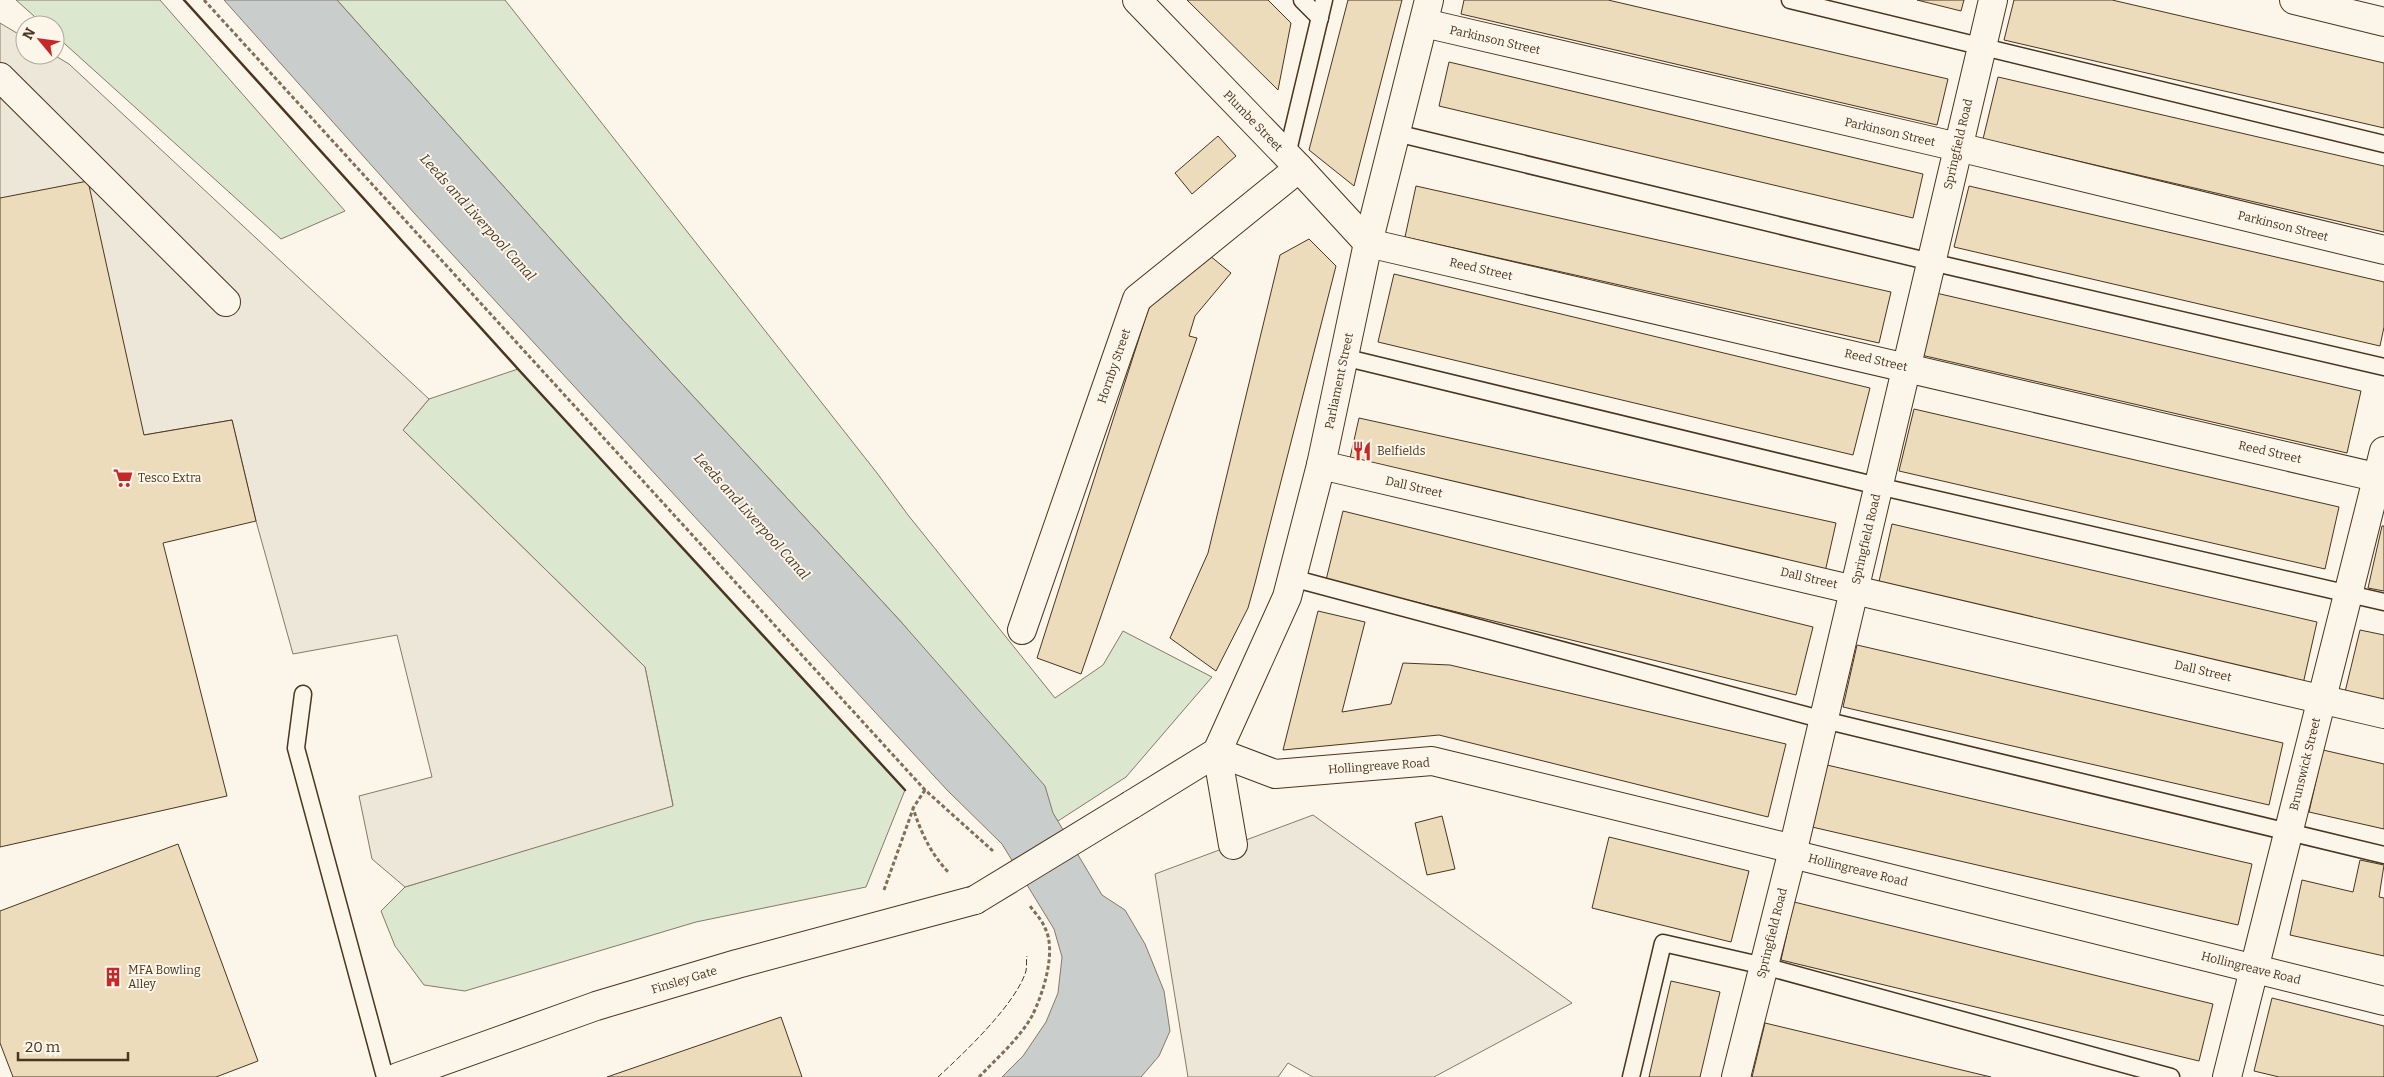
<svg xmlns="http://www.w3.org/2000/svg" width="2384" height="1077" font-family="Bitter,serif">
<style>
.green{fill:#dce7d0;stroke:#887966}
.parking{fill:#ede7d9;stroke:#887966}
.water{fill:#c9cecd;stroke:#887966}
.building{fill:#ecdcbc;stroke:#4a3520}
.lines{fill:none;stroke-linecap:round;stroke-linejoin:round}
.service-casing{stroke:#4a3520;stroke-width:19}
.minor-casing{stroke:#4a3520;stroke-width:30}
.tertiary-casing{stroke:#4a3520;stroke-width:30}
.path{stroke:#7f6f5c;stroke-width:3;stroke-dasharray:4 2.5;stroke-linecap:butt}
.service{stroke:#fbf6e9;stroke-width:16}
.minor{stroke:#fbf6e9;stroke-width:28}
.tertiary{stroke:#fbf6e9;stroke-width:28}
.tertiary-bridge-casing{stroke:#4a3520;stroke-width:30;stroke-linecap:butt}
.tertiary-bridge{stroke:#fbf6e9;stroke-width:28}
.fence{stroke:#4a3520;stroke-width:1;stroke-dasharray:6 2.5;stroke-linecap:butt}
.wall{stroke:#4a3520;stroke-width:2.5}
.labels{text-anchor:middle;stroke-width:4;stroke-linejoin:round;paint-order:stroke}
.street-label{font-size:12px;fill:#4a3520;stroke:#fbf6e9}
.poi-label{font-size:12px;fill:#4a3520;stroke:#fbf6e9;text-anchor:start}
.water-label{font-size:14px;font-style:italic;fill:#4a3520;stroke:#fbf6e9}
</style>
<rect width="100%" height="100%" fill="#fbf6e9"/>
<!-- green -->
<g class="green">
<polygon points="16,0 160,0 345,211 281,239 55,35 55,25 44,25"/>
<polygon points="337,0 505,0 877,473 908,515 1055,698 1103,665 1123,631 1212,677 1126,777 1058,821 903,624 623,320"/>
<polygon points="518,369 905,790 866,887 696,922 465,991 424,985 395,946 381,911 405,887 673,805 645,667 403,430 429,399"/>
</g>
<!-- parking -->
<g class="parking">
<polygon points="0,23 25,38 25,55 54,55 69,64 429,399 403,430 645,667 673,806 405,887 372,859 359,796 432,777 397,635 293,654 256,521 232,420 144,435 0,198"/>
<polygon points="1313,815 1572,1003 1434,1077 1313,1077 1288,1063 1278,1077 1188,1077 1155,874"/>
</g>
<!-- water -->
<polygon class="water" points="224,0 337,0 623,320 903,624 1045,786 1053,813 1102,895 1125,910 1145,944 1164,991 1170,1031 1159,1056 1141,1077 1002,1077 1023,1056 1046,1022 1058,993 1062,957 1054,929 1002,844 947,790 415,214"/>
<!-- building -->
<g class="building">
<polygon points="1187,0 1268,0 1291,23 1278,90"/>
<polygon points="1348,0 1402,0 1354,186 1309,150"/>
<polygon points="1464,0 1608,0 1948,79 1937,125 1461,14"/>
<polygon points="1917,0 1964,0 1961,11"/>
<polygon points="2014,0 2112,0 2384,63 2384,128 2004,40"/>
<polygon points="1449,62 1923,174 1913,218 1439,106"/>
<polygon points="1998,77 2384,166 2384,232 1983,139"/>
<polygon points="1218,136 1236,156 1192,194 1175,173"/>
<polygon points="88,181 144,435 232,420 256,521 163,543 227,796 0,847 0,198"/>
<polygon points="1416,186 1891,292 1879,343 1405,237"/>
<polygon points="1969,186 2384,282 2384,327 2380,346 1954,247"/>
<polygon points="1309,239 1336,266 1255,583 1248,608 1216,671 1170,638 1208,553 1280,255"/>
<polygon points="1204,251 1231,273 1195,316 1189,336 1197,338 1081,674 1037,658 1148,310 1160,291"/>
<polygon points="1394,274 1870,388 1853,455 1378,342"/>
<polygon points="1936,293 2361,391 2347,453 1921,355"/>
<polygon points="1914,409 2339,507 2325,569 1899,471"/>
<polygon points="1359,418 1836,523 1825,572 1348,467"/>
<polygon points="1343,511 1813,627 1796,695 1326,580"/>
<polygon points="1892,524 2317,622 2303,684 1878,586"/>
<polygon points="2382,526 2384,526 2384,591 2368,588"/>
<polygon points="1318,611 1365,622 1342,712 1391,704 1403,663 1450,665 1786,744 1768,817 1439,735 1283,750"/>
<polygon points="2360,630 2384,635 2384,701 2345,692"/>
<polygon points="1857,645 2283,743 2269,805 1843,707"/>
<polygon points="2323,750 2384,764 2384,829 2309,812"/>
<polygon points="1827,765 2252,864 2238,925 1812,827"/>
<polygon points="1442,816 1455,869 1427,875 1415,823"/>
<polygon points="1609,837 1749,871 1731,942 1592,908"/>
<polygon points="178,844 258,1061 216,1077 13,1077 0,1043 0,911"/>
<polygon points="2360,860 2384,865 2379,897 2384,898 2384,956 2290,935 2302,880 2353,892"/>
<polygon points="1794,902 2213,1004 2199,1061 1781,960"/>
<polygon points="1671,981 1720,992 1700,1077 1649,1077"/>
<polygon points="2272,998 2384,1026 2384,1077 2279,1077 2254,1071"/>
<polygon points="781,1017 802,1077 607,1077"/>
<polygon points="1765,1023 1991,1077 1752,1077"/>
</g>
<g class="lines">
<defs>
<g id="service">
<polyline points="1302,0 1320,18"/>
<polyline points="1790,0 2384,144"/>
<polyline points="1396,133 1931,262 2384,367"/>
<polyline points="1287,155 1324,0"/>
<polyline points="1343,357 1878,486 2384,602"/>
<polyline points="1292,578 1824,720 2384,855"/>
<polyline points="303,694 296,748 385,1077"/>
<polyline points="1631,1077 1663,943 1764,966 2171,1077"/>
</g>
<g id="minor">
<polyline points="1137,0 1299,168 1368,243 2384,479"/>
<polyline points="2294,0 2384,22"/>
<polyline points="1424,23 1958,147 2384,250"/>
<polyline points="0,77 226,302"/>
<polyline points="1321,465 2384,714"/>
<polyline points="1022,630 1137,299 1299,168"/>
<polyline points="1217,752 1275,774 1432,761 1790,848 1792,854 2384,1001"/>
<polyline points="1217,752 1233,845"/>
<polyline points="1736,1077 1792,854 1993,0"/>
<polyline points="2227,1077 2384,451"/>
</g>
<g id="tertiary">
<polyline points="1131,805 1217,752 1287,597 1321,465 1368,243 1429,0"/>
<polyline points="398,1077 596,1006 737,964 975,900"/>
</g>
</defs>
<!-- service casing -->
<use href="#service" class="service-casing"/>
<!-- minor casing -->
<use href="#minor" class="minor-casing"/>
<!-- tertiary casing -->
<use href="#tertiary" class="tertiary-casing"/>
<!-- path -->
<g class="path">
<polyline points="204,0 925,790 993,851"/>
<path d="M925,790l-12,18c8,25 18,46 36,65"/>
<polyline points="884,890 913,809"/>
<path d="M979,1077c18,-19 40,-38 53,-61 11,-22 25,-65 13,-88 -3,-8 -10,-15 -15,-22"/>
</g>
<!-- service -->
<use href="#service" class="service"/>
<!-- minor -->
<use href="#minor" class="minor"/>
<!-- tertiary -->
<use href="#tertiary" class="tertiary"/>
<defs>
<polyline id="tertiary-bridge" points="975,900 1131,805"/>
</defs>
<!-- tertiary-bridge casing -->
<use href="#tertiary-bridge" class="tertiary-bridge-casing"/>
<!-- tertiary-bridge -->
<use href="#tertiary-bridge" class="tertiary-bridge"/>
<!-- fence -->
<path class="fence" d="M938,1077c26,-24 78,-73 88,-106 1,-5 0,-11 1,-15"/>
<!-- wall -->
<polyline class="wall" points="184,0 518,369 905,790"/>
</g>
<!-- icons -->
<defs>
<symbol id="restaurant-bare" viewBox="-9 -9 18 18"><path d="M-5-6h1v4h1v-4h1v4h1v-4h1v5L-1.5 .5V6h-2V.5L-5-1ZM5-6V6H3V1.5H1.5Q1.5-4 5-6Z" fill="#c62828" stroke="#fbf6e9" stroke-width="2.5" paint-order="stroke"/></symbol>
<symbol id="supermarket-bare" viewBox="-9 -9 18 18"><path d="M-6-5.5h2.5l.6 2H6L4.5 2H-2.5L-4.4-4H-6ZM-1.5 3.2a1.3 1.3 0 1 0 .1 0ZM3 3.2a1.3 1.3 0 1 0 .1 0Z" fill="#c62828" stroke="#fbf6e9" stroke-width="2.5" paint-order="stroke"/></symbol>
<symbol id="building-bare" viewBox="-9 -9 18 18"><path d="M-4-6H4V6H1V3H-1V6H-4ZM-2.5-4.3h1.7v1.8h-1.7ZM.8-4.3h1.7v1.8H.8ZM-2.5-1h1.7V.8h-1.7ZM.8-1h1.7V.8H.8Z" fill="#c62828" stroke="#fbf6e9" stroke-width="2.5" paint-order="stroke"/></symbol>
</defs>
<g fill-rule="evenodd">
<use href="#restaurant-bare" x="1348" y="437" width="28" height="28"/>
<use href="#supermarket-bare" x="109" y="464" width="28" height="28"/>
<use href="#building-bare" x="99" y="963" width="28" height="28"/>
</g>
<g class="labels">
<!-- street labels -->
<g class="street-label">
<text transform="translate(1495 40) rotate(13)" y="4">Parkinson Street</text>
<text transform="translate(1253 121) rotate(46)" y="4">Plumbe Street</text>
<text transform="translate(1890 132) rotate(13)" y="4">Parkinson Street</text>
<text transform="translate(1958 144) rotate(-77)" y="4">Springfield Road</text>
<text transform="translate(2283 226) rotate(14)" y="4">Parkinson Street</text>
<text transform="translate(1481 269) rotate(13)" y="4">Reed Street</text>
<text transform="translate(1876 360) rotate(13)" y="4">Reed Street</text>
<text transform="translate(1114 366) rotate(-71)" y="4">Hornby Street</text>
<text transform="translate(1339 381) rotate(-78)" y="4">Parliament Street</text>
<text transform="translate(2270 452) rotate(13)" y="4">Reed Street</text>
<text transform="translate(1414 487) rotate(13)" y="4">Dall Street</text>
<text transform="translate(1866 539) rotate(-77)" y="4">Springfield Road</text>
<text transform="translate(1809 578) rotate(13)" y="4">Dall Street</text>
<text transform="translate(2203 671) rotate(13)" y="4">Dall Street</text>
<text transform="translate(2305 764) rotate(-76)" y="4">Brunswick Street</text>
<text transform="translate(1379 766) rotate(-4)" y="4">Hollingreave Road</text>
<text transform="translate(1858 870) rotate(14)" y="4">Hollingreave Road</text>
<text transform="translate(1772 933) rotate(-76)" y="4">Springfield Road</text>
<text transform="translate(2251 968) rotate(14)" y="4">Hollingreave Road</text>
<text transform="translate(684 980) rotate(-17)" y="4">Finsley Gate</text>
</g>
<!-- poi labels -->
<g class="poi-label">
<text x="1377" y="455">Belfields</text>
<text x="138" y="482">Tesco Extra</text>
<text x="128" y="974">MFA Bowling<tspan x="128" dy="14">Alley</tspan></text>
</g>
<!-- water labels -->
<g class="water-label">
<text transform="translate(478 217) rotate(48)" y="5">Leeds and Liverpool Canal</text>
<text transform="translate(752 516) rotate(48)" y="5">Leeds and Liverpool Canal</text>
</g>
</g>
<!-- north arrow -->
<g transform="translate(40 40) rotate(299)"><circle r="24" fill="#fbf6e9" stroke="#b4a999"/>
<path d="M0-4L9 19L0 12L-9 19Z" fill="#c62828"/>
<text y="-8" font-size="14" font-weight="bold" text-anchor="middle" fill="#4a3520">N</text>
</g>
<!-- scale -->
<path d="M18 1052v8h110v-8" fill="none" stroke="#4a3520" stroke-width="2.5"/>
<text x="25" y="1052" font-size="15" fill="#4a3520" stroke="#fbf6e9" stroke-width="4" paint-order="stroke">20 m</text>
</svg>
